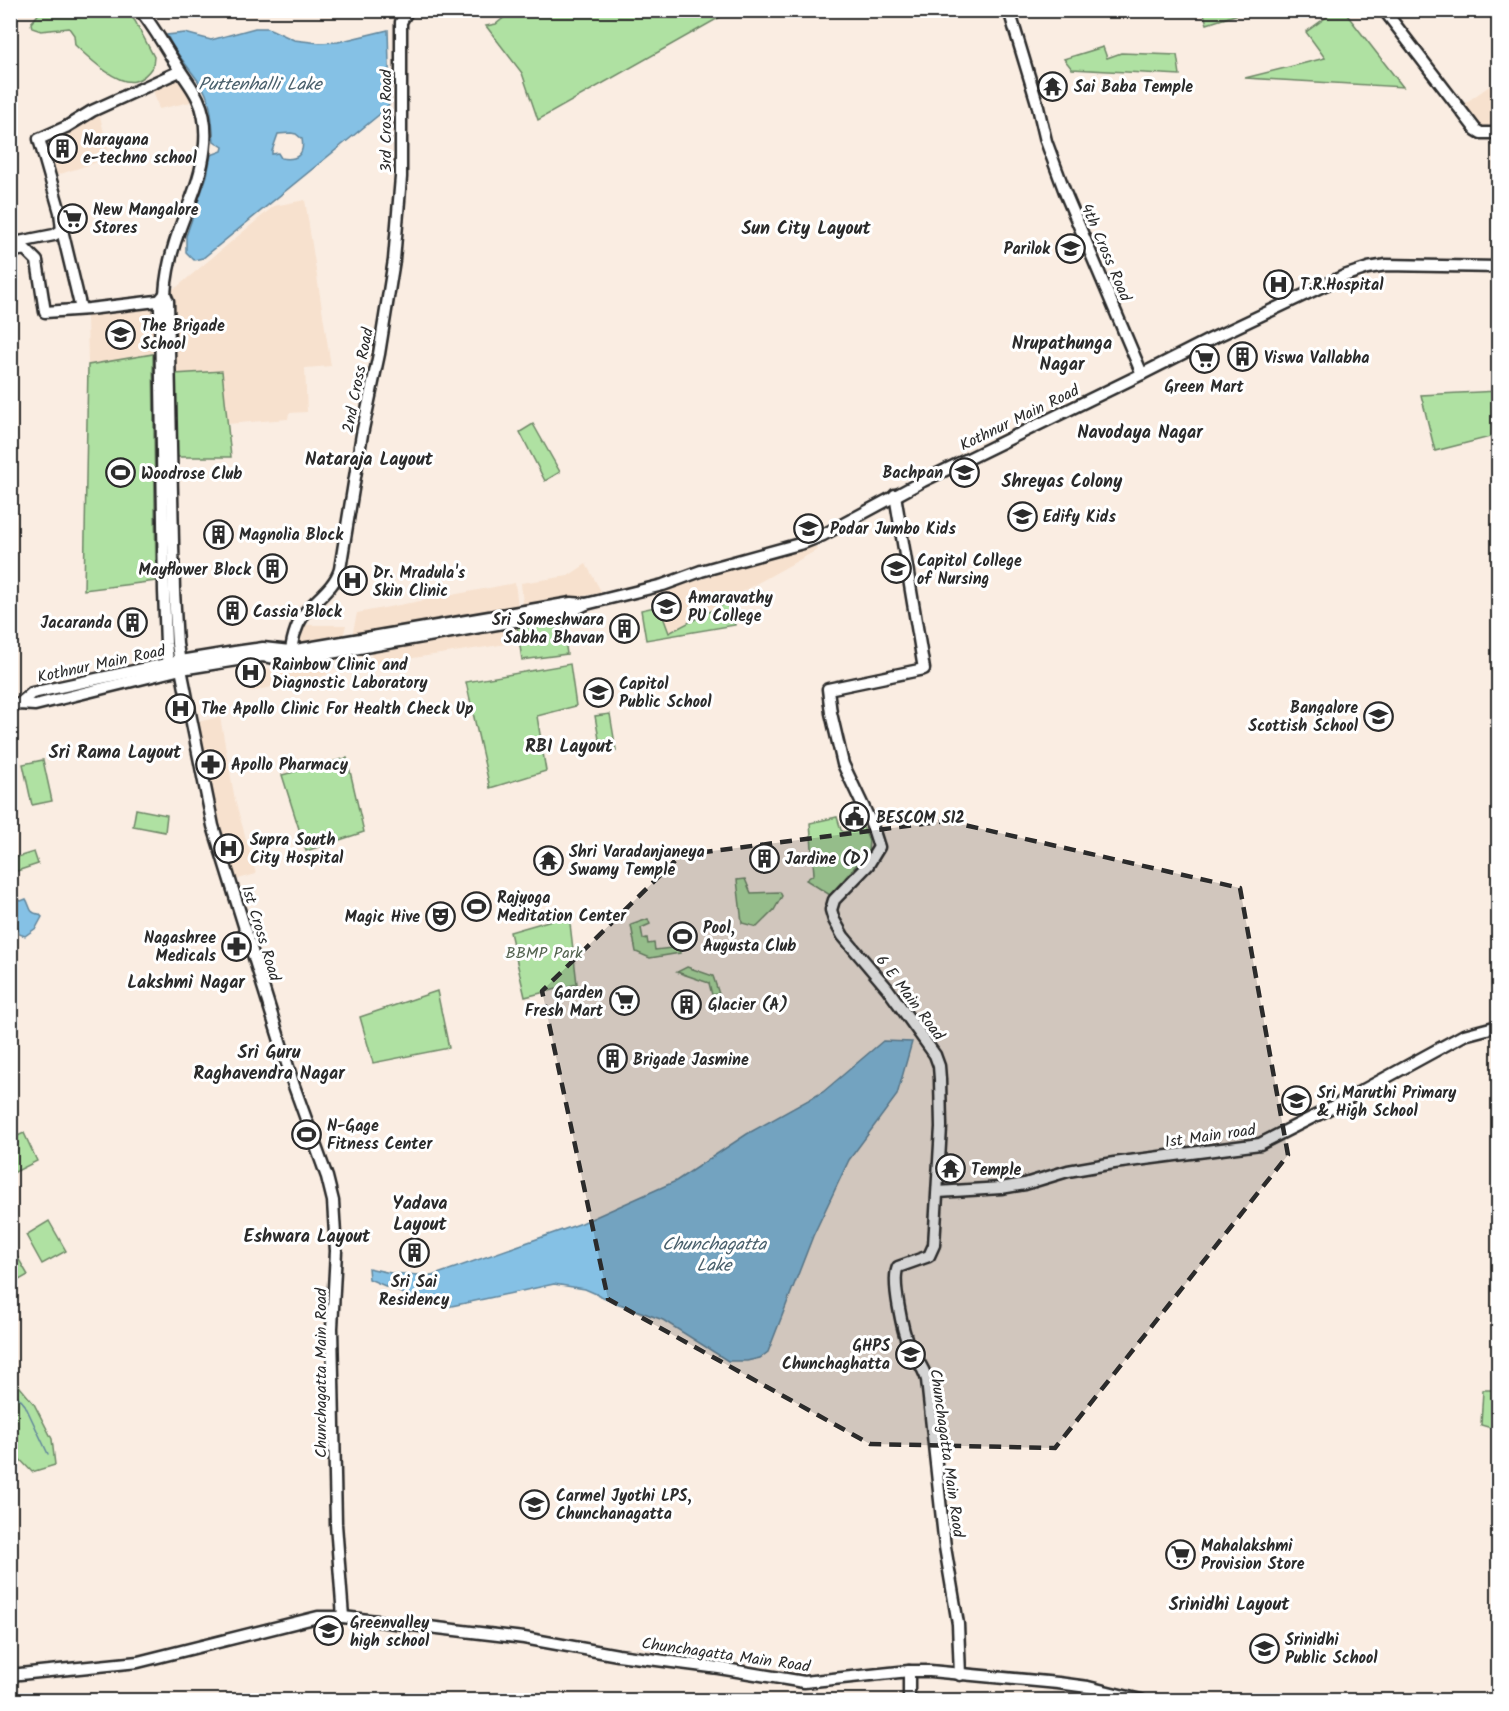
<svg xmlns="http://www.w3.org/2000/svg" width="1509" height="1711" font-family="Kalam,sans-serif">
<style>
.built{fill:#f7e1ce}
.green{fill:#afe1a2;stroke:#6d8666;stroke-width:1.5}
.water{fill:#85c1e5;stroke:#61859b;stroke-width:1.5;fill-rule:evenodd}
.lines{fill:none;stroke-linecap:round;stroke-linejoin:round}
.stream{stroke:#61859b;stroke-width:1.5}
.secondary-casing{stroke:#2b2b2b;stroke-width:15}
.secondary{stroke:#fff;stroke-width:10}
.marked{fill:#2b2b2b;fill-opacity:0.2;stroke:#2b2b2b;stroke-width:4.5;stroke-dasharray:12 8;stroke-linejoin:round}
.labels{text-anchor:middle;stroke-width:6;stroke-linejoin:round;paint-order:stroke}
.poi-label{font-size:16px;font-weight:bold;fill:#2b2b2b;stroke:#fff;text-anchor:start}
.street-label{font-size:16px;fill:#2b2b2b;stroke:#fff}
.park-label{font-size:16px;fill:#53624f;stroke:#fff}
.water-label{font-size:18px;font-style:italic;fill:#4a606c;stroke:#fff}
.neighbourhood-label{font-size:18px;font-weight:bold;fill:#2b2b2b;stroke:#fff}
</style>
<rect width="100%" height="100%" fill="#faede2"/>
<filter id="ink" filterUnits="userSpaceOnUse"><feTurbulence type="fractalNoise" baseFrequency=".0167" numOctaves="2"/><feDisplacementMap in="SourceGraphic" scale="12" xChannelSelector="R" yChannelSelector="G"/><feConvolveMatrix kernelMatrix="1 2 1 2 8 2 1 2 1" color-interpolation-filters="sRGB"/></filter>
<g filter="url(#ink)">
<!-- built -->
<g class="built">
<polygon points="180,74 195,101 159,109 152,87"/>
<polygon points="1498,80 1498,129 1477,128 1461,106"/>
<polygon points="99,112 110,158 51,177 43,145 46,140"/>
<polygon points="305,200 331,366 305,368 307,412 289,413 288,419 227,424 222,372 174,374 172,289 177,287 274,206"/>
<polygon points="153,302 153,354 88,365 87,314"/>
<polygon points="814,543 817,550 668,633 655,594"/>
<polygon points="586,564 602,593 523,605 521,583 568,576"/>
<polygon points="515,583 518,606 352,636 357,613"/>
<polygon points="301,625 346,625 343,637 298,645 297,632"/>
<polygon points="517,625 520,642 373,664 370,648"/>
<polygon points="324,658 327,675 249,692 246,673"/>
<polygon points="220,717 235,800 256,874 235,880 212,804 197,722"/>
</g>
<!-- green -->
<g class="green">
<path d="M42,10l85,1 8,10 19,36 -1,9c-4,6 -11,13 -18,15 -18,5 -48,-25 -60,-36l-1,-10 -5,-7 -28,3 -9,-3 -1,-5z"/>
<polygon points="512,11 512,10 731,11 538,120 522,73 486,26 496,24"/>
<polygon points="1203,11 1203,10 1248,11 1207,24"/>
<polygon points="1335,11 1344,11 1403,87 1245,78 1325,58 1306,32"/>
<polygon points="1103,47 1107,58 1121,53 1177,55 1180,75 1072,69 1064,59"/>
<polygon points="153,354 156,581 84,590 88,365"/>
<polygon points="222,371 231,457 176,457 174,374"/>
<polygon points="1498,391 1498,435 1435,451 1421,395"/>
<polygon points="533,424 560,472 545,481 520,432"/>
<polygon points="728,602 735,625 646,640 641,610 659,606 669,633"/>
<polygon points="562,620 567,654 522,660 517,625"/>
<polygon points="570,664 576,706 537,716 546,771 490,788 466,682"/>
<polygon points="610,714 616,750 601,751 595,716"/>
<polygon points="347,758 364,832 306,851 282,775"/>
<polygon points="43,760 52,801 32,805 23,764"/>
<polygon points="136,809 167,815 165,832 133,826"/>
<polygon points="837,817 841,830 844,832 863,827 869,841 868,852 830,895 806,880 814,874 810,823"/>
<polygon points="34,852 38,864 14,872 11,859"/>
<polygon points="745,879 751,893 780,892 782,896 774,910 757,927 742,923 737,880"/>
<polygon points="569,915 577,984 525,997 510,932"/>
<polygon points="648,919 650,924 641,928 643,939 647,938 648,944 654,943 655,950 680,947 680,953 650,958 636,952 631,925"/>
<polygon points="687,967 713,976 719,994 712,995 709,983 677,972"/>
<polygon points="437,991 449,1048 373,1063 360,1017"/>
<polygon points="24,1133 37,1161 11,1174 11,1139"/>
<polygon points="49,1221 66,1251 42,1264 26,1235"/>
<polygon points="11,1246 28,1275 12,1284 11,1281"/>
<polygon points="10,1375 34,1404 52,1439 55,1465 32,1472 11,1450"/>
<polygon points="1483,1390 1498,1390 1498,1430 1481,1425"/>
</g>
<!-- water -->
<g class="water">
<path d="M255,28h13l26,12 26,3 18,-1 50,-12 2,70 -1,5 -9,9 -177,144 -9,2 -8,-8v-16l21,-60 4,-21 11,-4 1,-4 -9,-6c-2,-17 -2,-36 -10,-51 -11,-19 -28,-34 -37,-55l18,-2 26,7zM291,133l5,1 6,5c3,16 -6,22 -21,19l-3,-5 -6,1v-3l6,-17z"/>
<path d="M15,898l6,3 5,-2c5,7 2,14 13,15l3,3 -6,11 -11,8 -6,-2 -2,-10 -6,-2v-12l2,-2z"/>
<polygon points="691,928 693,941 670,944 669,941 673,939 671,932"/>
<polygon points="883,1041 912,1042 897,1095 849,1160 813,1236 768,1352 760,1358 747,1361 728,1361 663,1320 619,1304 585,1289 554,1284 447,1307 413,1298 369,1279 368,1268 391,1273 432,1276 582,1223 676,1181 747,1134 823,1092"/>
</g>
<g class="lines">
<!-- stream -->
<polyline class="stream" points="10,1387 25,1405 48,1454"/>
<defs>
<g id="secondary">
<path d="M140,10c14,17 24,36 36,54 7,12 16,22 22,35 14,30 5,69 -6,98 -13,32 -25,62 -27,97"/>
<polyline points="1009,10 1037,103 1046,141 1066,195 1142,374"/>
<polyline points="1384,10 1476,130 1481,133 1498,133"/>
<polyline points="14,243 54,235 62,230"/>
<polyline points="10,252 25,249 37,261 45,312 89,309 165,300"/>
<polyline points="165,294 168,301 174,591 177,644 181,669 213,826 294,1086 327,1177 333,1201 336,1251 332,1328 336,1524 343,1617"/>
<polyline points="165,294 160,300 160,310 164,591 166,644 169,668"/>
<polyline points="81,309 62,230 60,212 39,139 66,127 92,111 180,71"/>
<path d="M895,495l29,174 -96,20 3,24 12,51 29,61 7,22 -11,18 -34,35 -3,10 3,10 9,16 44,52 48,67 4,11 1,13 1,48 -7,118 -5,11 -31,11c-7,13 5,66 11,79 6,13 14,19 18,34l18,167 13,77 2,51"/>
<path d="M290,660c1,-16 5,-33 14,-46 12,-15 31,-27 36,-45l22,-135 17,-80 15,-94 7,-83v-155l7,-12"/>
<polyline points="19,704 32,693 180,661 235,652 263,648 290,651 571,603 586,604"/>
<polyline points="10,705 19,704 35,705 181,669 262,656 290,660 572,611 586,604 663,585 701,571 803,543 823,535 923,481 1142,374 1211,339 1344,276 1368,268 1386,265 1498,267"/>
<polyline points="938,1192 1001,1188 1025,1184 1068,1171 1114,1163 1260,1144 1325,1111 1464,1035 1498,1026"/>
<polyline points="10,1675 138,1662 318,1617 343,1617 524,1638 618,1655 719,1668 804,1682 909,1671 930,1671 1058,1683 1088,1687 1141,1700"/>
<polyline points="909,1700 909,1671"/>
</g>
</defs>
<!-- secondary casing -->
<use href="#secondary" class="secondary-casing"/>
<!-- secondary -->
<use href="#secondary" class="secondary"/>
</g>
</g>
<!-- marked area -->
<path class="marked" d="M947,821l293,67 48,267 -233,293 -185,-4 -262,-145 -66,-308 139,-136z"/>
<!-- icons -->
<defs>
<symbol id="temple-ring" viewBox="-11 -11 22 22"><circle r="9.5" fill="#fff" stroke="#2b2b2b" stroke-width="1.5"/><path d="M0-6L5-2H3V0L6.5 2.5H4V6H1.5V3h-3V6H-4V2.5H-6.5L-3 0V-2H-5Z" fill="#2b2b2b"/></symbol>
<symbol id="building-ring" viewBox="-11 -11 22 22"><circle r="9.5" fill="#fff" stroke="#2b2b2b" stroke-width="1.5"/><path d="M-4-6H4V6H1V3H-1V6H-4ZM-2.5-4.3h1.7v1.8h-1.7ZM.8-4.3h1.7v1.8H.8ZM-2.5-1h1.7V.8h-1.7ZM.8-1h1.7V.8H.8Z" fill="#2b2b2b"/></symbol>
<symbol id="supermarket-ring" viewBox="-11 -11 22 22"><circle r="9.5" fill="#fff" stroke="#2b2b2b" stroke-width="1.5"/><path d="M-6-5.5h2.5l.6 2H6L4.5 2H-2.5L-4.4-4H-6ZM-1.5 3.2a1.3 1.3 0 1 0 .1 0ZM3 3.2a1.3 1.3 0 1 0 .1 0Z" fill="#2b2b2b"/></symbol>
<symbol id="school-ring" viewBox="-11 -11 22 22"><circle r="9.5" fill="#fff" stroke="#2b2b2b" stroke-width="1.5"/><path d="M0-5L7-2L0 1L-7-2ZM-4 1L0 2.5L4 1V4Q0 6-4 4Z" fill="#2b2b2b"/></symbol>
<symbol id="hospital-ring" viewBox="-11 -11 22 22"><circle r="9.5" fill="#fff" stroke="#2b2b2b" stroke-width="1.5"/><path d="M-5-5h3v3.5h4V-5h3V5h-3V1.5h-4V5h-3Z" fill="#2b2b2b"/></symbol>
<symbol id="stadium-ring" viewBox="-11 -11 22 22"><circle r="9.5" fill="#fff" stroke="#2b2b2b" stroke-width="1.5"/><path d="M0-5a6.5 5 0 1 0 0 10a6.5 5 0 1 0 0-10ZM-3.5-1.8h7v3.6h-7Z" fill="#2b2b2b"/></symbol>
<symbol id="university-ring" viewBox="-11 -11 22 22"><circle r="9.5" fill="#fff" stroke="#2b2b2b" stroke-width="1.5"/><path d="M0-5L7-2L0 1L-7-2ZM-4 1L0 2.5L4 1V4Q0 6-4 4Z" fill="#2b2b2b"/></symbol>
<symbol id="pharmacy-ring" viewBox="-11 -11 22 22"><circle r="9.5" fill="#fff" stroke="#2b2b2b" stroke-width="1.5"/><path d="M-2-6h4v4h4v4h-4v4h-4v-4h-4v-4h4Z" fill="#2b2b2b"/></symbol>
<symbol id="civic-ring" viewBox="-11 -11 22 22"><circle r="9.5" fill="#fff" stroke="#2b2b2b" stroke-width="1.5"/><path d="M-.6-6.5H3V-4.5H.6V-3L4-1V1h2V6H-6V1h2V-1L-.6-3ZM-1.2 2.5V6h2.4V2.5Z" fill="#2b2b2b"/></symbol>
<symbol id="theatre-ring" viewBox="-11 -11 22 22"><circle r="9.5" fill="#fff" stroke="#2b2b2b" stroke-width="1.5"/><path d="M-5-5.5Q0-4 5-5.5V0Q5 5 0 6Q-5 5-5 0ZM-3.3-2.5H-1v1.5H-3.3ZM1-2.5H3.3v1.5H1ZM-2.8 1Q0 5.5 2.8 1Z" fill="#2b2b2b"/></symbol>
</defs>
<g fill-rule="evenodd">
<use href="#temple-ring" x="1036" y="70" width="33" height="33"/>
<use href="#building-ring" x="46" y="132" width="33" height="33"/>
<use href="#supermarket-ring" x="56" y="202" width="33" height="33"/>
<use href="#school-ring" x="1054" y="232" width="33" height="33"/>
<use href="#hospital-ring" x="1262" y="268" width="33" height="33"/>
<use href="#school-ring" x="104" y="318" width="33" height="33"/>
<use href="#building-ring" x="1226" y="340" width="33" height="33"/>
<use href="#supermarket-ring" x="1188" y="342" width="33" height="33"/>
<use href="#school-ring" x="948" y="456" width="33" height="33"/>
<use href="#stadium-ring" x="104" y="456" width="33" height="33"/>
<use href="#school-ring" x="1006" y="500" width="33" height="33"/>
<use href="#school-ring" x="792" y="512" width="33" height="33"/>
<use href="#building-ring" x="202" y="518" width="33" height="33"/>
<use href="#building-ring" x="256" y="552" width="33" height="33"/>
<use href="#university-ring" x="880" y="552" width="33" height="33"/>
<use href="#hospital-ring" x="336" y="564" width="33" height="33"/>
<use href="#university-ring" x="650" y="590" width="33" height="33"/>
<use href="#building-ring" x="216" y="594" width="33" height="33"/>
<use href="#building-ring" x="116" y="606" width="33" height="33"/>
<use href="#building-ring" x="608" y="612" width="33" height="33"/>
<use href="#hospital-ring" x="234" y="656" width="33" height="33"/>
<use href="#school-ring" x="582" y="676" width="33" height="33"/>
<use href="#hospital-ring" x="164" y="692" width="33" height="33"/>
<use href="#school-ring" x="1362" y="700" width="33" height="33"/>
<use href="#pharmacy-ring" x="194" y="748" width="33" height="33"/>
<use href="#civic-ring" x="838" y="800" width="33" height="33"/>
<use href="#hospital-ring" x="212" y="832" width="33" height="33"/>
<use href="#building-ring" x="748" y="842" width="33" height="33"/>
<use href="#temple-ring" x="532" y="844" width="33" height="33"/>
<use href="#stadium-ring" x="460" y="890" width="33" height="33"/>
<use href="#theatre-ring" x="424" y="900" width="33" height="33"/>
<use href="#stadium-ring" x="666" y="920" width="33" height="33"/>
<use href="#pharmacy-ring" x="220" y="930" width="33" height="33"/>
<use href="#supermarket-ring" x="608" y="984" width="33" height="33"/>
<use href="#building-ring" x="670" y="988" width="33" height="33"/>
<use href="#building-ring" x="596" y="1042" width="33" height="33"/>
<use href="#school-ring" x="1280" y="1084" width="33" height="33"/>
<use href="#stadium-ring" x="290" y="1118" width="33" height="33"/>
<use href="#temple-ring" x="934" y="1152" width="33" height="33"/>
<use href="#building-ring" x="398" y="1236" width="33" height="33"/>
<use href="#school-ring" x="894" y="1338" width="33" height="33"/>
<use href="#school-ring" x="518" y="1488" width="33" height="33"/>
<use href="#supermarket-ring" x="1164" y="1538" width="33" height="33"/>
<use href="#school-ring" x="312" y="1614" width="33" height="33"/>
<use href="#school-ring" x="1248" y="1632" width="33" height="33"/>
</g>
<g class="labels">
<!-- poi labels -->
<g class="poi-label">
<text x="1074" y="92">Sai Baba Temple</text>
<text x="83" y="145">Narayana<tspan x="83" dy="18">e-techno school</tspan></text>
<text x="93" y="215">New Mangalore<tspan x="93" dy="18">Stores</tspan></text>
<text x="1050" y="254" text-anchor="end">Parilok</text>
<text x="1300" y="290">T.R.Hospital</text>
<text x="141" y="331">The Brigade<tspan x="141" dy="18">School</tspan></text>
<text x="1264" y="363">Viswa Vallabha</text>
<text x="1204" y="392" text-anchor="middle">Green Mart</text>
<text x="943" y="478" text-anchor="end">Bachpan</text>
<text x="141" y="479">Woodrose Club</text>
<text x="1043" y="522">Edify Kids</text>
<text x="830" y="534">Podar Jumbo Kids</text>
<text x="239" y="540">Magnolia Block</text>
<text x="917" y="566">Capitol College<tspan x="917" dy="18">of Nursing</tspan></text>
<text x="251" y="575" text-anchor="end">Mayflower Block</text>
<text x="373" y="578">Dr. Mradula's<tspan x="373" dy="18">Skin Clinic</tspan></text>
<text x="688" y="603">Amaravathy<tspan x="688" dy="18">PU College</tspan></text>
<text x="253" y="617">Cassia Block</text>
<text x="604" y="625" text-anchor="end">Sri Someshwara<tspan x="604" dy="18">Sabha Bhavan</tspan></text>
<text x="112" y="628" text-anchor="end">Jacaranda</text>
<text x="272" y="670">Rainbow Clinic and<tspan x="272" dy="18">Diagnostic Laboratory</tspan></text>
<text x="619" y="689">Capitol<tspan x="619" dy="18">Public School</tspan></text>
<text x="1358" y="713" text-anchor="end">Bangalore<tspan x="1358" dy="18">Scottish School</tspan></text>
<text x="201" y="714">The Apollo Clinic For Health Check Up</text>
<text x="231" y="770">Apollo Pharmacy</text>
<text x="876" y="823">BESCOM S12</text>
<text x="250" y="845">Supra South<tspan x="250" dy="18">City Hospital</tspan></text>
<text x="569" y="857">Shri Varadanjaneya<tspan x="569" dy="18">Swamy Temple</tspan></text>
<text x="785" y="864">Jardine (D)</text>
<text x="497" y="903">Rajyoga<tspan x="497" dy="18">Meditation Center</tspan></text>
<text x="420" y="922" text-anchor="end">Magic Hive</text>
<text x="703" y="933">Pool,<tspan x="703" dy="18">Augusta Club</tspan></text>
<text x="216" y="943" text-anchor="end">Nagashree<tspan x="216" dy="18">Medicals</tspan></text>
<text x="603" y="998" text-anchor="end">Garden<tspan x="603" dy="18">Fresh Mart</tspan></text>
<text x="708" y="1010">Glacier (A)</text>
<text x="633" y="1065">Brigade Jasmine</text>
<text x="1317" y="1098">Sri Maruthi Primary<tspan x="1317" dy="18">&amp; High School</tspan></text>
<text x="327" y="1131">N-Gage<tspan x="327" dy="18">Fitness Center</tspan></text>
<text x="971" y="1175">Temple</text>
<text x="414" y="1287" text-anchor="middle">Sri Sai<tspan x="414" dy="18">Residency</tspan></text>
<text x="890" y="1351" text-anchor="end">GHPS<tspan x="890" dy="18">Chunchaghatta</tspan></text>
<text x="556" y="1501">Carmel Jyothi LPS,<tspan x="556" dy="18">Chunchanagatta</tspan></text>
<text x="1201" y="1551">Mahalakshmi<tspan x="1201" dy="18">Provision Store</tspan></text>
<text x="350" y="1628">Greenvalley<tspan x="350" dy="18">high school</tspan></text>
<text x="1285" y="1645">Srinidhi<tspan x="1285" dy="18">Public School</tspan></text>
</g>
<!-- street labels -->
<g class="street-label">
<text transform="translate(385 121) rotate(-90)" y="6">3rd Cross Road</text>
<text transform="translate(1107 252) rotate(67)" y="6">4th Cross Road</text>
<text transform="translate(357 380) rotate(-79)" y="6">2nd Cross Road</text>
<text transform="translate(1019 417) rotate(-26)" y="6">Kothnur Main Road</text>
<text transform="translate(101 663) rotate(-12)" y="6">Kothnur Main Road</text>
<text transform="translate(262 933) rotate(73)" y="6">1st Cross Road</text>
<text transform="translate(911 997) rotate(53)" y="6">6 E Main Road</text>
<text transform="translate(1210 1135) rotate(-8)" y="6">1st Main road</text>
<text transform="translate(320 1373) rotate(-90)" y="6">Chunchagatta Main Road</text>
<text transform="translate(948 1453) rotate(82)" y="6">Chunchagatta Main Raod</text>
<text transform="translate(726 1654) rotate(8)" y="6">Chunchagatta Main Road</text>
</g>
<!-- park labels -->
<g class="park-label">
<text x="544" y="958">BBMP Park</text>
</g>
<!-- water labels -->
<g class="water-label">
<text x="260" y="90">Puttenhalli Lake</text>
<text x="714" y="1250">Chunchagatta<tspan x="714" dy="21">Lake</tspan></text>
</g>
<!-- neighbourhood labels -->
<g class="neighbourhood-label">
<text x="806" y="234">Sun City Layout</text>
<text x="1062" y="349">Nrupathunga<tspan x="1062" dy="21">Nagar</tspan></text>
<text x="1140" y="438">Navodaya Nagar</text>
<text x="369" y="465">Nataraja Layout</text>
<text x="1062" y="487">Shreyas Colony</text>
<text x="569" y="752">RBI Layout</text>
<text x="115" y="758">Sri Rama Layout</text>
<text x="186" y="988">Lakshmi Nagar</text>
<text x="269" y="1058">Sri Guru<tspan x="269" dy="21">Raghavendra Nagar</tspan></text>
<text x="420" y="1209">Yadava<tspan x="420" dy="21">Layout</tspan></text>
<text x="307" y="1242">Eshwara Layout</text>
<text x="1229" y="1610">Srinidhi Layout</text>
</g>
</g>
<!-- margin -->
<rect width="1509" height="1711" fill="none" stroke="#fff" stroke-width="36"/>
<rect x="18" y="18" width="1473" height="1675" fill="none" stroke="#2b2b2b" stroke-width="2" filter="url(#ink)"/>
</svg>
